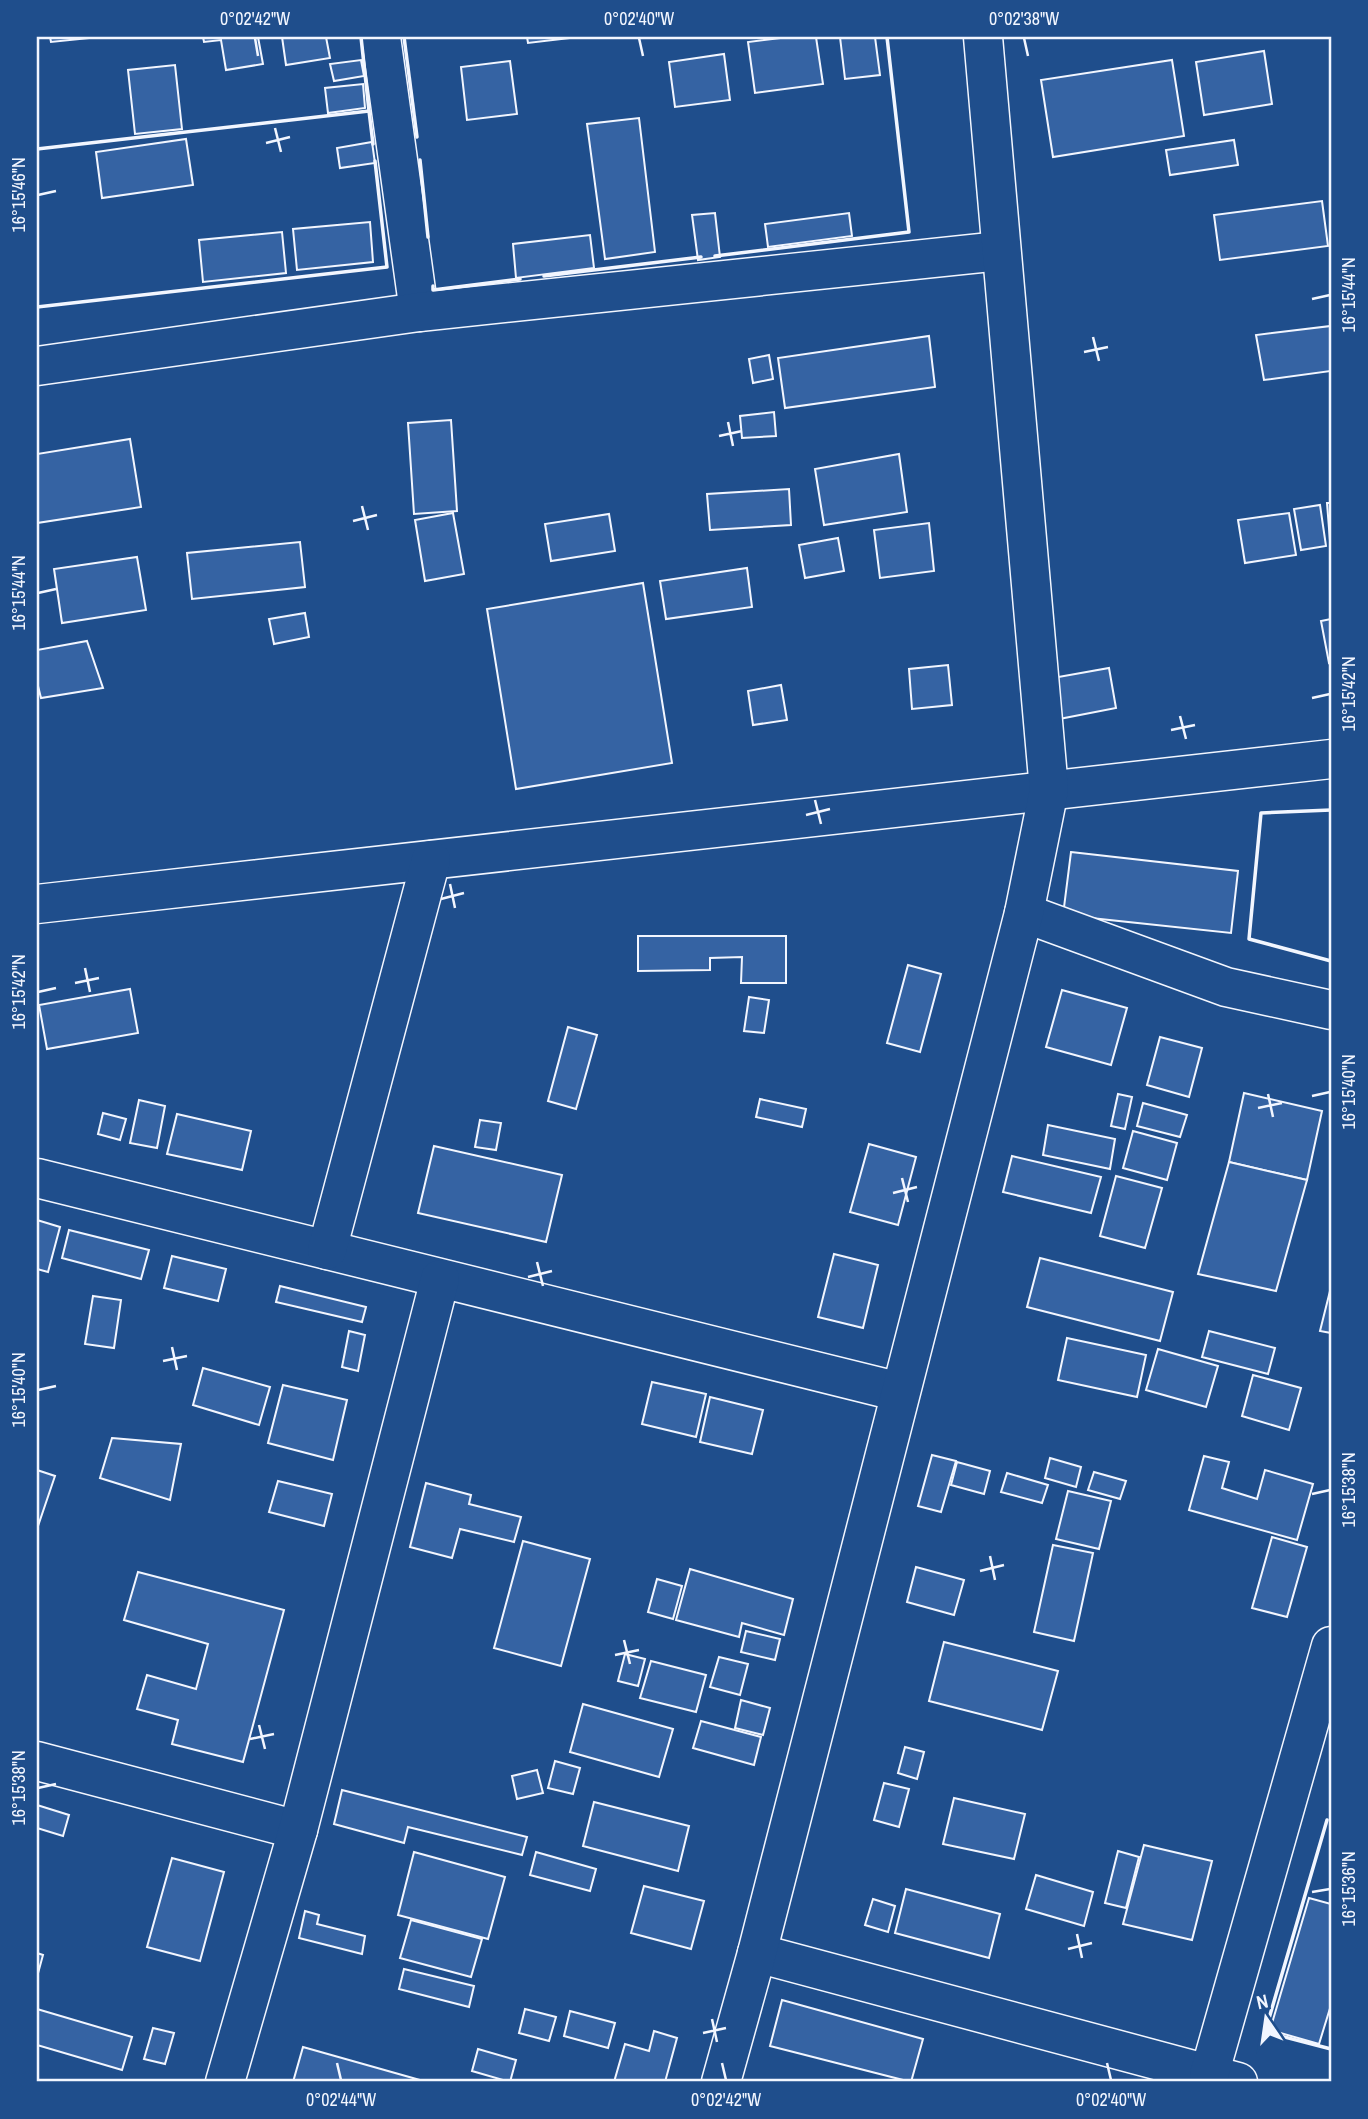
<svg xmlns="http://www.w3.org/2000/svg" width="1368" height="2119" viewBox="0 0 1368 2119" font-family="'Archivo Narrow',sans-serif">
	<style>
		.building { fill: #3563a3; stroke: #f2f6ff; stroke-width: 2 }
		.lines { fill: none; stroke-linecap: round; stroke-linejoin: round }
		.minor-casing { stroke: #f2f6ff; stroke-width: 41 }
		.minor { stroke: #1f4e8c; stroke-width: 38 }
		.wall { stroke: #f2f6ff; stroke-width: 3.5 }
		.ticks { fill: none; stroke: #f2f6ff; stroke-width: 2.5 }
		.neatline { fill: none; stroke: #f2f6ff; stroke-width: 2.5 }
		.ticks-label { font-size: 18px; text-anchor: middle; fill: #f2f6ff }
	</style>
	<rect width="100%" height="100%" fill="#1f4e8c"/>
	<g class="building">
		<polygon points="50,37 99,37 51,42"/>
		<polygon points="203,37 258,37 263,64 226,70 221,40 204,42"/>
		<polygon points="282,37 326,37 330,58 286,65"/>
		<polygon points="527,37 569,37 569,38 528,43"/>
		<polygon points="789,37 816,37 823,84 755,93 748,42"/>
		<polygon points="840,37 875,37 880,75 845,79"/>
		<polygon points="1264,51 1272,104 1204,115 1196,62"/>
		<polygon points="724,54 730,100 675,107 669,62"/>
		<polygon points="361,60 364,76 334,81 330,64"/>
		<polygon points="1172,60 1184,136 1053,157 1041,80"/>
		<polygon points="510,61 517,114 467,120 461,67"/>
		<polygon points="175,65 182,129 135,134 128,70"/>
		<polygon points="363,84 365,108 328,113 325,88"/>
		<polygon points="639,118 655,252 605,259 587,124"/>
		<polygon points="186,139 193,185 102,198 96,152"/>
		<polygon points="1234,140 1238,165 1170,175 1166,150"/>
		<polygon points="372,142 375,163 340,168 337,148"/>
		<polygon points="1322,201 1328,246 1220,260 1214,215"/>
		<polygon points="715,213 720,257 698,260 692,215"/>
		<polygon points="849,213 852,236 768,247 765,224"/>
		<polygon points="370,222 373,262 297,270 293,229"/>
		<polygon points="282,232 286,273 203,282 199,240"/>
		<polygon points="590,235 594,268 516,278 513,244"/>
		<polygon points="1331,326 1331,371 1264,380 1256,335"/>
		<polygon points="929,336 935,387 785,408 778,358"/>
		<polygon points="769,355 773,379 753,383 749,359"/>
		<polygon points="774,412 776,436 742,438 740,416"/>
		<polygon points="451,420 457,511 414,514 408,423"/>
		<polygon points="130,439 141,507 37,523 37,454"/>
		<polygon points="899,454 907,512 824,525 815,469"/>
		<polygon points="789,489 791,525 710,530 707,494"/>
		<polygon points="1327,503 1331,503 1331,540 1330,541"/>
		<polygon points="1320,505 1326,546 1301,550 1294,509"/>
		<polygon points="453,513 464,574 425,581 415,520"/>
		<polygon points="1289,513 1296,555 1245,563 1238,520"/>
		<polygon points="609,514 615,551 551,561 545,524"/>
		<polygon points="929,523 934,571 880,578 874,530"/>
		<polygon points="838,538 844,571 805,578 799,545"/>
		<polygon points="300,542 305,587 192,599 187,553"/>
		<polygon points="137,557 146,610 62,623 54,569"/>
		<polygon points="747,568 752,607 666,619 660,581"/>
		<polygon points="643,583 672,763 516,789 487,609"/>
		<polygon points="305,613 309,637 274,644 269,619"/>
		<polygon points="1331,619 1331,662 1329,663 1321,621"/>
		<polygon points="87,641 103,688 41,698 37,682 37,650"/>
		<polygon points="948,665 952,705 912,709 909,669"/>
		<polygon points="1109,668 1116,708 1054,720 1047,679"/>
		<polygon points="781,685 787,720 753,725 748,691"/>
		<polygon points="1071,852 1238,871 1231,933 1063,915"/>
		<polygon points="638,936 786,936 786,983 741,983 742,957 710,958 710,970 638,971"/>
		<polygon points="908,965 941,974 920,1052 887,1043"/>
		<polygon points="130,989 138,1033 47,1049 39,1005"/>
		<polygon points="1062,990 1127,1008 1111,1065 1046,1047"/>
		<polygon points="749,997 769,1000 764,1033 744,1031"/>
		<polygon points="568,1027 597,1035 576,1109 548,1101"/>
		<polygon points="1160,1037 1202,1048 1189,1097 1147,1085"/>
		<polygon points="1244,1093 1322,1111 1307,1180 1229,1162"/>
		<polygon points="1118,1094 1132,1097 1125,1129 1111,1126"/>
		<polygon points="760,1099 806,1109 802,1127 756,1117"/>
		<polygon points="139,1100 165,1106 157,1148 130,1143"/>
		<polygon points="1143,1103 1187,1115 1180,1137 1137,1126"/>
		<polygon points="103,1113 126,1119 120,1140 98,1134"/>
		<polygon points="177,1114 251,1131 242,1170 167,1154"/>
		<polygon points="480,1120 501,1123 496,1150 475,1147"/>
		<polygon points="1048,1125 1115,1139 1110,1169 1043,1155"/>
		<polygon points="1133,1131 1177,1143 1167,1180 1123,1168"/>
		<polygon points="869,1144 916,1157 898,1225 850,1212"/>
		<polygon points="434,1146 562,1175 546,1242 418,1213"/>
		<polygon points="1012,1156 1101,1177 1091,1213 1003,1192"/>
		<polygon points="1229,1162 1307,1180 1276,1291 1198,1274"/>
		<polygon points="1116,1176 1162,1188 1145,1248 1100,1236"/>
		<polygon points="37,1220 60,1227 48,1272 37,1269"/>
		<polygon points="69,1230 149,1250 141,1279 62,1258"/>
		<polygon points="834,1254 878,1265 863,1328 818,1317"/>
		<polygon points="172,1256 226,1269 218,1301 164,1288"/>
		<polygon points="1040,1258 1173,1292 1160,1341 1027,1307"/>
		<polygon points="280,1286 366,1307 362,1322 276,1302"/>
		<polygon points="1331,1287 1331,1333 1320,1331"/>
		<polygon points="93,1296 121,1300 114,1348 85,1344"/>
		<polygon points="349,1331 365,1335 358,1371 342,1367"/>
		<polygon points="1209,1331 1275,1348 1268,1374 1202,1357"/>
		<polygon points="1067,1338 1146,1355 1137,1397 1058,1380"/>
		<polygon points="1158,1349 1218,1366 1206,1407 1146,1390"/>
		<polygon points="203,1368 270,1387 259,1425 193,1405"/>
		<polygon points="1253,1375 1301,1388 1289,1430 1242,1416"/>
		<polygon points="652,1382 706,1394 696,1437 642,1424"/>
		<polygon points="283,1385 347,1400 333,1460 268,1443"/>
		<polygon points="710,1397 763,1410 752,1454 700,1442"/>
		<polygon points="112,1438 181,1444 170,1500 100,1478"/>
		<polygon points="932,1455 956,1461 941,1512 918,1506"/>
		<polygon points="1204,1456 1229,1462 1222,1488 1257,1499 1265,1470 1313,1484 1297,1540 1189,1510"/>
		<polygon points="1050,1458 1081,1467 1076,1487 1045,1478"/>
		<polygon points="957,1462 990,1471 984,1494 951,1485"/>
		<polygon points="37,1470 55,1476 37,1529"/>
		<polygon points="1094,1472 1126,1481 1120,1499 1088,1490"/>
		<polygon points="1007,1473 1048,1485 1042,1503 1001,1492"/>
		<polygon points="278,1481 332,1494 324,1526 269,1512"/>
		<polygon points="426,1483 471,1495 469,1504 521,1517 514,1542 460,1529 452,1558 410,1547"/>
		<polygon points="1068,1491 1111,1501 1099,1549 1056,1539"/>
		<polygon points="1272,1537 1307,1547 1287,1617 1252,1608"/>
		<polygon points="523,1541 590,1559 561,1666 494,1648"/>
		<polygon points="1053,1545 1093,1553 1074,1641 1034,1632"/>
		<polygon points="916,1567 964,1580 954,1615 907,1602"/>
		<polygon points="690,1569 793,1599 784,1635 742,1623 739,1637 676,1620"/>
		<polygon points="138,1572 284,1610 243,1762 172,1744 178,1720 137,1709 147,1675 196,1689 208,1644 124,1620"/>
		<polygon points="657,1579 682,1586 673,1619 648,1612"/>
		<polygon points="746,1631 780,1639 775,1660 741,1652"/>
		<polygon points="944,1642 1058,1671 1042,1730 929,1701"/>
		<polygon points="625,1654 645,1659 638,1686 618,1681"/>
		<polygon points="719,1657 748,1664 740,1695 710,1687"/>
		<polygon points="651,1661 706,1675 696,1712 640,1698"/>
		<polygon points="741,1700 770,1708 763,1735 735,1728"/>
		<polygon points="583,1704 673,1729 659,1777 570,1752"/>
		<polygon points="701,1721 761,1737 754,1765 693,1748"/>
		<polygon points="905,1747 924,1752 917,1779 898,1773"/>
		<polygon points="555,1761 580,1768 573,1794 548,1788"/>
		<polygon points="537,1770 543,1793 517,1799 512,1776"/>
		<polygon points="884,1783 909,1789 899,1827 874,1820"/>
		<polygon points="342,1790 527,1837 522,1855 408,1827 404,1843 334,1824"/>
		<polygon points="954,1798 1025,1814 1014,1859 943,1844"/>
		<polygon points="594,1802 689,1826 678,1871 583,1846"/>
		<polygon points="37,1805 69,1815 63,1836 37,1828"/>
		<polygon points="1144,1845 1212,1861 1192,1940 1123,1924"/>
		<polygon points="1118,1851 1139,1857 1126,1908 1105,1903"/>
		<polygon points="414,1852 505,1877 488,1939 398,1915"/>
		<polygon points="536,1852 596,1869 590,1891 530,1875"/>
		<polygon points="172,1858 224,1872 200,1961 147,1947"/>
		<polygon points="1036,1875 1093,1892 1084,1926 1026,1909"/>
		<polygon points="644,1886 704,1901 691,1949 631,1933"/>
		<polygon points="906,1889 1000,1914 989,1958 895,1933"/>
		<polygon points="1309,1898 1331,1904 1331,2005 1319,2044 1270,2030"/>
		<polygon points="873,1899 895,1906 888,1932 865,1925"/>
		<polygon points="305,1911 319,1915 317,1924 365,1936 362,1954 299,1938"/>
		<polygon points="411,1920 482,1939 471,1977 400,1958"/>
		<polygon points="37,1953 43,1955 37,1977"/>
		<polygon points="404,1969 474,1986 469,2007 399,1989"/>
		<polygon points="782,2000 923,2039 911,2082 770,2046"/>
		<polygon points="37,2009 132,2037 122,2070 37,2045"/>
		<polygon points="525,2009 556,2017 549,2041 519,2033"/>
		<polygon points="570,2011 615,2023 608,2048 564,2036"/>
		<polygon points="153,2028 174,2033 165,2064 144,2059"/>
		<polygon points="654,2031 677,2038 665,2082 614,2082 625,2044 649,2051"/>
		<polygon points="303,2047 427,2082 293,2082"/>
		<polygon points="478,2049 516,2060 510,2082 472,2071"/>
	</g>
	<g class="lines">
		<defs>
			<g id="minor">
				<polyline points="381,37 419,312"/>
				<polyline points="37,366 419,312 1000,251"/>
				<polyline points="37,904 1331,759"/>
				<polyline points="1024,913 1226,987 1331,1010"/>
				<polyline points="37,1178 900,1392"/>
				<polyline points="327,1250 431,860"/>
				<polyline points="37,1761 298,1830"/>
				<polyline points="757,1953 1238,2082"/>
				<polyline points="1209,2075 1331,1646"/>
				<polyline points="225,2082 298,1830 440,1279"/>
				<polyline points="721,2082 757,1953 1024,913 1049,790 983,37"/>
			</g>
		</defs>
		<use href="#minor" class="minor-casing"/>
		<use href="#minor" class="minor"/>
		<g class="wall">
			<polyline points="361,37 369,111"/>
			<polyline points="404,37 417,137"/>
			<polyline points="37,149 369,111 373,144"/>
			<polyline points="420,160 428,237"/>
			<polyline points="715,256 909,232 887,37"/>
			<polyline points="544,276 701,257"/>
			<polyline points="433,286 433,290 520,279"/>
			<polyline points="37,307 387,267 375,161"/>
			<polyline points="1331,810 1261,813 1249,939 1331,961"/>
			<polyline points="1327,1820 1265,2032 1331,2049"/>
		</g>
	</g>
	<path class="ticks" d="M255,38L258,56M639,38L643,56M1024,38L1028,56M275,128L281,152M266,143L290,137M38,195L56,191M1312,299L1330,295M1093,337L1099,361M1084,352L1108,347M728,422L733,446M719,436L742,431M362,506L368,530M353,521L377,515M38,593L56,589M1312,698L1330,694M1180,716L1186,739M1171,730L1195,725M815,800L821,824M806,815L830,809M450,884L455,908M441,899L464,893M85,968L90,992M75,983L99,978M38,992L56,988M1268,1094L1273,1117M1312,1096L1330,1092M1258,1108L1282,1103M902,1178L908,1202M893,1193L917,1187M537,1262L543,1286M528,1277L552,1271M172,1347L177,1370M163,1361L187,1356M38,1390L56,1386M1312,1494L1330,1490M990,1556L995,1580M980,1571L1004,1565M624,1640L630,1664M615,1655L639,1650M259,1725L265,1749M250,1739L274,1734M38,1788L56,1784M1312,1892L1330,1889M1077,1934L1082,1958M1068,1949L1092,1943M712,2019L717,2042M703,2033L726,2028M337,2063L341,2080M722,2063L726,2080M1107,2063L1111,2080"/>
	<rect width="1368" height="2119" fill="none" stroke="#1f4e8c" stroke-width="77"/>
	<g transform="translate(1266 2018) rotate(347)" stroke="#1f4e8c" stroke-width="5" paint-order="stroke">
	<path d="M0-5L12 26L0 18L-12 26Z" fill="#f2f6ff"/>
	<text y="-10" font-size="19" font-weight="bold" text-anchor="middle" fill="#f2f6ff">N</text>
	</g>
	<rect x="38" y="38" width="1292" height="2042" class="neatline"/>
	<g class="ticks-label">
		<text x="255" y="25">0°02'42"W</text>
		<text x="639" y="25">0°02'40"W</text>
		<text x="1024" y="25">0°02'38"W</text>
		<text transform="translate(19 195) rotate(-90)" y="6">16°15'46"N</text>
		<text transform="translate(1349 295) rotate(-90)" y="6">16°15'44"N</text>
		<text transform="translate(19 593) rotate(-90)" y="6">16°15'44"N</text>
		<text transform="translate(1349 694) rotate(-90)" y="6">16°15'42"N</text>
		<text transform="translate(19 992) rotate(-90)" y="6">16°15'42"N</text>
		<text transform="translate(1349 1092) rotate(-90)" y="6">16°15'40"N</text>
		<text transform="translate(19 1390) rotate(-90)" y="6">16°15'40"N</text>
		<text transform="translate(1349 1490) rotate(-90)" y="6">16°15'38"N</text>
		<text transform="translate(19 1788) rotate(-90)" y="6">16°15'38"N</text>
		<text transform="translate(1349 1889) rotate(-90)" y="6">16°15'36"N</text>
		<text x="341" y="2106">0°02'44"W</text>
		<text x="726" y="2106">0°02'42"W</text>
		<text x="1111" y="2106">0°02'40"W</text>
	</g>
</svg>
